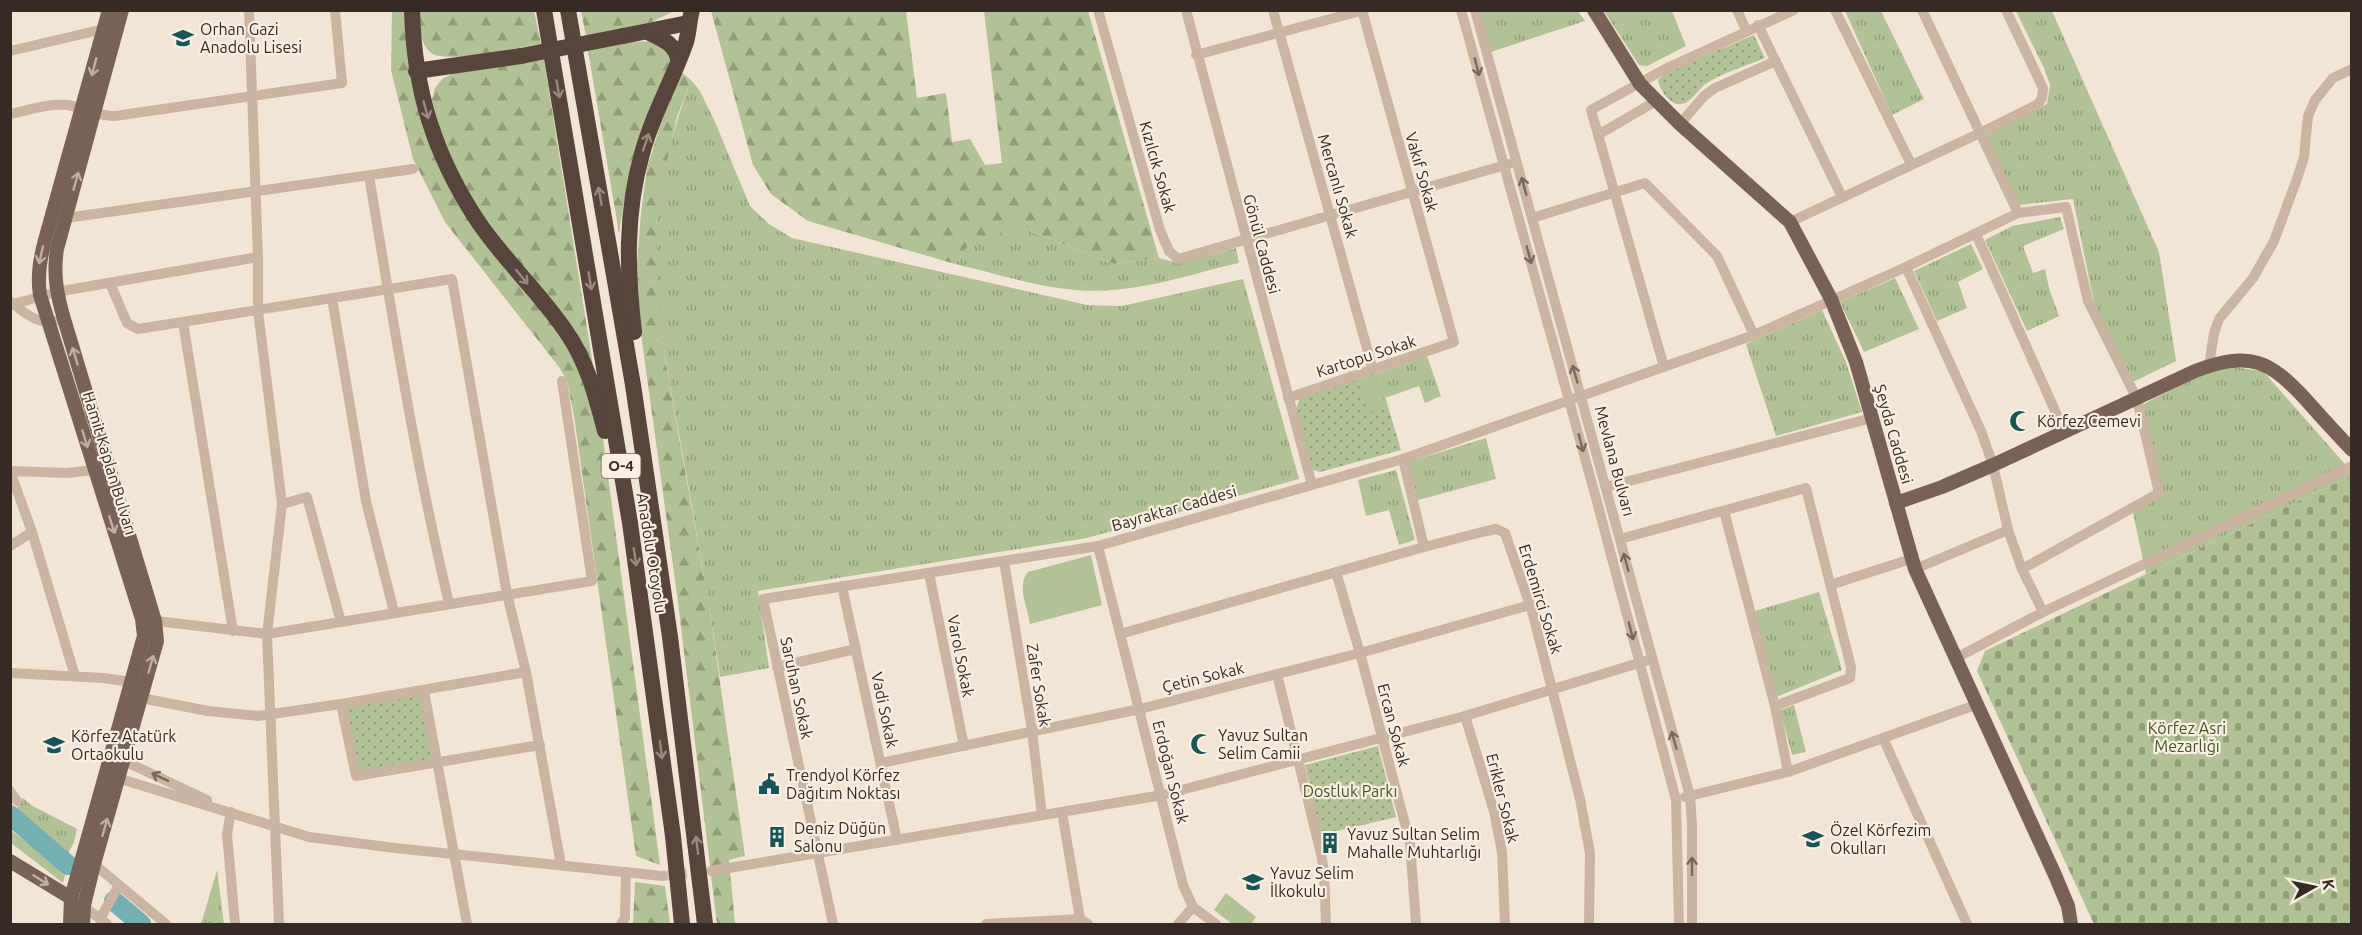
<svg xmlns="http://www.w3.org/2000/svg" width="2362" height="935" viewBox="0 0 2362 935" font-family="Ubuntu,sans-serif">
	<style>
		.grass { fill: url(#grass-tufts) }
		.forest { fill: url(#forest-firs) }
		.cemetery { fill: url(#cemetery-stones) }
		.park { fill: url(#park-dots) }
		.garden { fill: #b3c296 }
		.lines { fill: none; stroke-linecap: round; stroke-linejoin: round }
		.river { stroke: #74afb1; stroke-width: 20 }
		.minor-tunnel { stroke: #ccc0b3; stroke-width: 10; stroke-dasharray: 10 5; stroke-linecap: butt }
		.minor { stroke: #cbb5a2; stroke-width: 10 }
		.major { stroke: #786155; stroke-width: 14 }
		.highway { stroke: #57443b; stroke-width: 16 }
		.highway-bridge { stroke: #57443b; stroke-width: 16 }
		.oneway { stroke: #c0afa3 }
		.oneway2 { stroke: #78695d }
		.oneway3 { stroke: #98887e }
		.labels { text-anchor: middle; stroke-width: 4.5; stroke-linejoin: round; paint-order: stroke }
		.shield { fill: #faefe3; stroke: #70655e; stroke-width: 1.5 }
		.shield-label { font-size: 15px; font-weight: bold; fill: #352a25 }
		.poi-label { font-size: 16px; fill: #352a25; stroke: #faefe3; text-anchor: start }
		.street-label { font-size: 16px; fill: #352a25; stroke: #faefe3 }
		.park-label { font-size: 16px; fill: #445527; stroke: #faefe3 }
	</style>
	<defs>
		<pattern id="grass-tufts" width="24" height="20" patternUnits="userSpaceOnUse" patternTransform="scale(1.5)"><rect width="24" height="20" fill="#b3c296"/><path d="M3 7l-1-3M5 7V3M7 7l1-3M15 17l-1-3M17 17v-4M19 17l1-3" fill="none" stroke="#929e7a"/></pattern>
		<pattern id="forest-firs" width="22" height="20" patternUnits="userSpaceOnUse" patternTransform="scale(1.5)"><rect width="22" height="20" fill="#b3c296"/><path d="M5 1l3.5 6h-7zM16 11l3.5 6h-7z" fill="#929e7a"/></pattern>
		<pattern id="cemetery-stones" width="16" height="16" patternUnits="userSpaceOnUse" patternTransform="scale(1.5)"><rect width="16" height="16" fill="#b3c296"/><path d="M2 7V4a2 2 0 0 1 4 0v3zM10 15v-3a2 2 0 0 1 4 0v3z" fill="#929e7a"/></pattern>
		<pattern id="park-dots" width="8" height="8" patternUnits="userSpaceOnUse" patternTransform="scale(1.5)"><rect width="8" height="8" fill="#b3c296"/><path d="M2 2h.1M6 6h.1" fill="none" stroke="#929e7a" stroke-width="1.8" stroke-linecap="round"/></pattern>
	</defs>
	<rect width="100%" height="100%" fill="#f2e5d6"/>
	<g class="grass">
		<polygon points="1480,11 1578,11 1585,21 1491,52"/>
		<polygon points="1604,11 1672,11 1686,46 1647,66 1639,65"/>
		<polygon points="1845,11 1881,11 1924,99 1892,115"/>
		<polygon points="2016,11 2052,11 2159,252 2176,361 2133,382 2094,303 2073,199 2019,205 1985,136 2047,104 2050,85 2044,68"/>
		<path d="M691,80L700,91L715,122L750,206L769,224L792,238L1087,305L1122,306L1243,279L1299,479L1087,538L758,591L769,668L720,677C708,597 694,518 680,439C667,369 652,297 656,226C660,176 674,126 691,80Z"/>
		<polygon points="2060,217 2064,229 2023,246 2033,273 2045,269 2049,288 2059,316 2027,331 1985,240 2012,226"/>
		<path d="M1007,222L1114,264L1159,258L1178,263L1236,248L1239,263C1198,272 1156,287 1113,290C1061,295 1006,276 955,264L976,235Z"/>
		<polygon points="1971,244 1983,269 1958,282 1967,308 1937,321 1914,271"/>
		<polygon points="1895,278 1919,329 1864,352 1840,302"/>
		<polygon points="1822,310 1846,362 1862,412 1776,436 1746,344"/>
		<polygon points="1427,356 1441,396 1425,403 1419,386 1385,398 1378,373"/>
		<polygon points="2217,365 2263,371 2351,471 2351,476 2146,574 2133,513 2161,496 2142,405"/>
		<polygon points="1486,438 1496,479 1418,500 1408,462"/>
		<polygon points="1396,470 1415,540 1399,545 1389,510 1366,516 1358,480"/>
		<polygon points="1819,592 1842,670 1776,697 1755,611"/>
		<polygon points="1794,705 1806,752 1792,755 1780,710"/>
		<polygon points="23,798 31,805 77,829 74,842 67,856 16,810"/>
		<polygon points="10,830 66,871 63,883 11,843"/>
		<polygon points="217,870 224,924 201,924"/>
	</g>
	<g class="forest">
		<polygon points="392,11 407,11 433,151 578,362 602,431 660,865 636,856 574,416 567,381 559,367 445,222 413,159 391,70"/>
		<path d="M419,11H534L541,44C520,47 448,63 433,54C419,45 419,25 419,11Z"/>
		<polygon points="581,11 674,11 652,22 586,36"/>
		<polygon points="711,11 906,11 917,98 946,93 952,142 970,139 985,165 1002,163 984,11 1088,11 1159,258 1114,264 1007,222 998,238 976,235 955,264 808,221 771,194 753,165"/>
		<polygon points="657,41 664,45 672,63 626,191 619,233 588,51 631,42"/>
		<polygon points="544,60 593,365 488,224 462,183 442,140 432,99 435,88 443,78 455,73"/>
		<polygon points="681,72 691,80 677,117 664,174 656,225 656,273 666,364 708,599 745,856 729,860 735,924 717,924 678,602 641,334 636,277 641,212 647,168 660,126"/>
		<polygon points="635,882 665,886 670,924 633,924"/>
	</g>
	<polygon class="cemetery" points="2351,476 2351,924 2094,924 1977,671 1985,651"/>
	<g class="park">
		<path d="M1754,35L1765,58C1746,66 1721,73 1704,85C1697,91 1689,106 1678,104C1668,103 1659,88 1658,80L1665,73Z"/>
		<polygon points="1378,373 1401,450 1320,472 1313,470 1295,410 1300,398"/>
		<polygon points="424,691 438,762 356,776 341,704"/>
		<polygon points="1378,746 1396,817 1321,835 1305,765"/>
	</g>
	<g class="garden">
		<polygon points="1376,375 1386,407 1368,412 1358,382"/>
		<path d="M1091,555L1102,605L1030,624C1028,608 1016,586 1028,572Z"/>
		<polygon points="1226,893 1256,917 1251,924 1232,924 1214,910"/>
	</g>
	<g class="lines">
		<g class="river">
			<polyline points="10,815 68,865"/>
			<polyline points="114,901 141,924"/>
		</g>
		<polyline class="minor-tunnel" points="662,876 703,872"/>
		<g class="minor">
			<polyline points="249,10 258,257 258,311 282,504 267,634 279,924"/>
			<polyline points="1098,10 1160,230 1169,251 1178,259 1509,164"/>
			<polyline points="1186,10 1312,485"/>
			<polyline points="1273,10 1373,370"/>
			<polyline points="1461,10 1596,498 1676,800 1679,924"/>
			<polyline points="1475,10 1690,796 1692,824 1692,924"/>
			<polyline points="1737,10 1746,30"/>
			<polyline points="1835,10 1911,164"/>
			<polyline points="1922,10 2018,213"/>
			<polyline points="1758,25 1842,197"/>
			<polyline points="10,51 104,29"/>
			<polyline points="1196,55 1364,10"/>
			<path d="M10,114C29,110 49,103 68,105C84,108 98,116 115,116L342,83L335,10"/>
			<polyline points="1680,124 1704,96 1715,88 1776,61"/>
			<polyline points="1598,135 1656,101"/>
			<path d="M369,176C393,319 415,462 449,603"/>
			<polyline points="66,218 413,169"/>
			<polyline points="1532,218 1645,183 1717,256 1754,335"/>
			<polyline points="1790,222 1980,133 2038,104 2042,98 2043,88 2006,10"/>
			<polyline points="1976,234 2065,433"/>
			<polyline points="1906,267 1981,431 1993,465 2008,530 2022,569 2043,612"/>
			<polyline points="110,283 127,323 138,329 452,279 507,594 526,672 561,865"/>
			<polyline points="332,298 366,501 394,612"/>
			<path d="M11,302C23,312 38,325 55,321"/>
			<polyline points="14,304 56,292 258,257"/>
			<polyline points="183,322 233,631"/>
			<polyline points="2209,366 2214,333 2219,319 2253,278 2274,241 2298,176 2304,157 2308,116 2315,100 2333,78 2352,69"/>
			<polyline points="1664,367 1591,110 1665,69 1794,10"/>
			<polyline points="1288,398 1454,342 1362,10"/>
			<polyline points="1403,459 1424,547"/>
			<polyline points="1606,487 1872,418"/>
			<polyline points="282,504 307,497 341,622"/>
			<polyline points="1724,511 1775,706 1788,772"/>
			<polyline points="1620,539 1806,488 1851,667 1850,678 1775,706"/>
			<polyline points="10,546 32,532"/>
			<polyline points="1098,546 1183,885 1193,907 1216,924"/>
			<polyline points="1004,561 1032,731 1042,815"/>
			<polyline points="1915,569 2008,530"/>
			<polyline points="1336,572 1360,653 1410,843 1416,924"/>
			<polyline points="929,573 964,746"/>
			<polyline points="1830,585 1911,559"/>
			<polyline points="842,586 897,840"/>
			<polyline points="148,620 267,634 592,581 562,381"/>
			<polyline points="1120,634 1424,547 1482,532 1496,529 1505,533 1532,611 1580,799 1590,853 1589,924"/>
			<polyline points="1956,658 2043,612 2352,466"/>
			<polyline points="777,667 856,649"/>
			<polyline points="10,673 104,678 131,682"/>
			<polyline points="1277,674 1321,854 1324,871 1326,924"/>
			<polyline points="75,676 32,532 10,471 67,473 94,470"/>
			<polyline points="424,691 467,924"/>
			<polyline points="141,698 208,711 258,716 341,704 526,672"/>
			<polyline points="341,704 356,776 540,745"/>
			<polyline points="1465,716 1494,811 1502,852 1505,924"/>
			<polyline points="1883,738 1967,924"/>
			<polyline points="118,758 207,800"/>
			<polyline points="881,763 1140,709 1360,653 1530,605"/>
			<polyline points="111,776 309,837 395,848 662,876"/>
			<polyline points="10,791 17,801"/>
			<polyline points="1685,797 1788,772 1978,704"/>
			<polyline points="231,812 227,834 235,924"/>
			<polyline points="1062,812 1080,919"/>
			<polyline points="94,864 166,924"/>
			<polyline points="711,871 1162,795 1465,716 1652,659"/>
			<polyline points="79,903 107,924"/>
			<polyline points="100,919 119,885"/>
			<polyline points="621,924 625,918 626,872"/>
			<polyline points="833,924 763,599 1098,546 1403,459 1754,335 1906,267 2018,213 2066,207 2088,301 2137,399 2159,493 2022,569"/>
			<polyline points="986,924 1080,919 1088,924"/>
			<polyline points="1178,924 1193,907"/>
		</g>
		<g class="major">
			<polyline points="1594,10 1640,84 1680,124 1790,222 1831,299 1856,362 1915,569 2055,875 2068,906 2071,924"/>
			<path d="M1896,503L1942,487L1993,465L2195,371C2250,350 2270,360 2308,402C2322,418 2337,434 2352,450"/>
			<polyline points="10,861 71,898"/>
			<path d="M70,924L71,898L144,636L142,619L40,295C37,276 40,259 45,240L109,10"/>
			<path d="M83,924L84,905L94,864L157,641L155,621L64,319C57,295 53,274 57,249L122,10"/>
		</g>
		<g class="highway">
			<path d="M412,10C414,90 434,154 477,220C503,259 539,292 565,330C587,361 596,396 605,431"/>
			<polyline points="544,10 630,523 673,836 682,924"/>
			<polyline points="568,10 633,385 670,637 705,924"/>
			<path d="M648,32C662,39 676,44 678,60"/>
			<polyline points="623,36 688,23"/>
			<polyline points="416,71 521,56"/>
			<path d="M634,332C627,272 625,213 642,154C652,115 673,80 686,42C689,32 689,21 692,10"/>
		</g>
		<polyline class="highway-bridge" points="521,56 623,36"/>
	</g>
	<defs><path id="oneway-shaft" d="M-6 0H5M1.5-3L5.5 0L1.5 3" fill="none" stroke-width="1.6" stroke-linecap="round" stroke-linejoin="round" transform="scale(1.5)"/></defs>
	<g class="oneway">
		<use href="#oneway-shaft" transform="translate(94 67) rotate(105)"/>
		<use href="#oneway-shaft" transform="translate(76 181) rotate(-74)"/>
		<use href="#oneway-shaft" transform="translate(41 255) rotate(103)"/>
		<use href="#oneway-shaft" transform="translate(75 356) rotate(-107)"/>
		<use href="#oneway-shaft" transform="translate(85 439) rotate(73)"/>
		<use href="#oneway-shaft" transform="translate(112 525) rotate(72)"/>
		<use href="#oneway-shaft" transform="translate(151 664) rotate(-74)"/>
		<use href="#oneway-shaft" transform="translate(105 827) rotate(-74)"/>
		<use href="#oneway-shaft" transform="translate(41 880) rotate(32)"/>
	</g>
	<g class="oneway2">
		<use href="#oneway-shaft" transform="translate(1477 67) rotate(75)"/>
		<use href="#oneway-shaft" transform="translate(1524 186) rotate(-105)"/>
		<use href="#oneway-shaft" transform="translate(1529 255) rotate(75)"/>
		<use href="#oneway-shaft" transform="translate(1575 374) rotate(-106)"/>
		<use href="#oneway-shaft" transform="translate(1581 443) rotate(75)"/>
		<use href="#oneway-shaft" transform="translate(1626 562) rotate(-105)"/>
		<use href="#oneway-shaft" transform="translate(1631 631) rotate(75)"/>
		<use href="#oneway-shaft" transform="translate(1674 740) rotate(-106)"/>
		<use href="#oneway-shaft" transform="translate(160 777) rotate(-155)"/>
		<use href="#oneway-shaft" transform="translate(1692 866) rotate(-90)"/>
	</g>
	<g class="oneway3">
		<use href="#oneway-shaft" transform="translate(558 89) rotate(80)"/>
		<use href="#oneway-shaft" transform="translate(426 110) rotate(74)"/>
		<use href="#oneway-shaft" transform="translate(646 142) rotate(-71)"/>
		<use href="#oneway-shaft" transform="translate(600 196) rotate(-100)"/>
		<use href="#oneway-shaft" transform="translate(522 277) rotate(50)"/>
		<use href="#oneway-shaft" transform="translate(590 281) rotate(81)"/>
		<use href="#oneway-shaft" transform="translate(635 557) rotate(82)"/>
		<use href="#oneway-shaft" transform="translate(661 750) rotate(83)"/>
		<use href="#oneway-shaft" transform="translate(697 845) rotate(-97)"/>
	</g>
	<defs>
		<symbol id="school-bare" viewBox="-9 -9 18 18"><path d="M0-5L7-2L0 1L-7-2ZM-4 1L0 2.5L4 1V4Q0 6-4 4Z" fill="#185559" stroke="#faefe3" stroke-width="2.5" paint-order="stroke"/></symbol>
		<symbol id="mosque-bare" viewBox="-9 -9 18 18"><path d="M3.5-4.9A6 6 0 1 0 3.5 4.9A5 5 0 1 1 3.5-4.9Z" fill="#185559" stroke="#faefe3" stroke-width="2.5" paint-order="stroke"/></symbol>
		<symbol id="civic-bare" viewBox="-9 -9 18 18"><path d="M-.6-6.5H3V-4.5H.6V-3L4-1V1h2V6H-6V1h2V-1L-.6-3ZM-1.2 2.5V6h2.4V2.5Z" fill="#185559" stroke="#faefe3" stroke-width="2.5" paint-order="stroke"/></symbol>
		<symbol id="building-bare" viewBox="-9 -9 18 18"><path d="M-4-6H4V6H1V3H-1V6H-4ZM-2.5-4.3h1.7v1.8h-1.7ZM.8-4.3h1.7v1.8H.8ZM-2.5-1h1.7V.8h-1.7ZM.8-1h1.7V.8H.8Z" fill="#185559" stroke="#faefe3" stroke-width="2.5" paint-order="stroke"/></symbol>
	</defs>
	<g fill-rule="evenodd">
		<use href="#school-bare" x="168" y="23" width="30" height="30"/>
		<use href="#mosque-bare" x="2005" y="406" width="30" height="30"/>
		<use href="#mosque-bare" x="1186" y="729" width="30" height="30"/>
		<use href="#school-bare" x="39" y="730" width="30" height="30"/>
		<use href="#civic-bare" x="754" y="769" width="30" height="30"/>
		<use href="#building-bare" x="762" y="822" width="30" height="30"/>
		<use href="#school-bare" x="1798" y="824" width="30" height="30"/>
		<use href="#building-bare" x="1315" y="828" width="30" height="30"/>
		<use href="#school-bare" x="1238" y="867" width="30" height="30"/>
	</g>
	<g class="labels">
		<rect class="shield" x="601.5" y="454" width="39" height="24" rx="4.5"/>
		<g class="shield-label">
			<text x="621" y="471">O-4</text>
		</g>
		<g class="poi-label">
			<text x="200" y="35">Orhan Gazi<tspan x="200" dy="18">Anadolu Lisesi</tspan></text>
			<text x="2037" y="427">Körfez Cemevi</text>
			<text x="1218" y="741">Yavuz Sultan<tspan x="1218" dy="18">Selim Camii</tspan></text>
			<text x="71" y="742">Körfez Atatürk<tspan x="71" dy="18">Ortaokulu</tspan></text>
			<text x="786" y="781">Trendyol Körfez<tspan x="786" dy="18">Dağıtım Noktası</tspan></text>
			<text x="794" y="834">Deniz Düğün<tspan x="794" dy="18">Salonu</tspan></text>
			<text x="1830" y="836">Özel Körfezim<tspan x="1830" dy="18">Okulları</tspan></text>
			<text x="1347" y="840">Yavuz Sultan Selim<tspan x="1347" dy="18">Mahalle Muhtarlığı</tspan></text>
			<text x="1270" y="879">Yavuz Selim<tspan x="1270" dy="18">İlkokulu</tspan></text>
		</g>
		<g class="street-label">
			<text transform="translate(1158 167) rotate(74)" y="6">Kızılcık Sokak</text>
			<text transform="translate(1422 172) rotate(74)" y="6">Vakıf Sokak</text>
			<text transform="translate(1338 186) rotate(74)" y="6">Mercanlı Sokak</text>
			<text transform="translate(1262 244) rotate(75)" y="6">Gönül Caddesi</text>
			<text transform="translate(1366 356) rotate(-18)" y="6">Kartopu Sokak</text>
			<text transform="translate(1894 434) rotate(74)" y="6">Şeyda Caddesi</text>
			<text transform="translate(1615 461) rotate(75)" y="6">Mevlana Bulvarı</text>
			<text transform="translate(110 463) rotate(73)" y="6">Hamit Kaplan Bulvarı</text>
			<text transform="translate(1174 508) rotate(-16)" y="6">Bayraktar Caddesi</text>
			<text transform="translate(652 553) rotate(81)" y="6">Anadolu Otoyolu</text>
			<text transform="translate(1541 599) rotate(73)" y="6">Erdemirci Sokak</text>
			<text transform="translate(961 656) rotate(79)" y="6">Varol Sokak</text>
			<text transform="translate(1203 677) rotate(-14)" y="6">Çetin Sokak</text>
			<text transform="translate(1039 685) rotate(81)" y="6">Zafer Sokak</text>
			<text transform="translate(797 688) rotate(78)" y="6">Saruhan Sokak</text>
			<text transform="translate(885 710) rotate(78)" y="6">Vadi Sokak</text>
			<text transform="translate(1394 725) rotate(75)" y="6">Ercan Sokak</text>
			<text transform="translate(1171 772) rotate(76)" y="6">Erdoğan Sokak</text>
			<text transform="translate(1503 798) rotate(76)" y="6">Erikler Sokak</text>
		</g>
		<g class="park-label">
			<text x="2187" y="734">Körfez Asri<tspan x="2187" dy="18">Mezarlığı</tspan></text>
			<text x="1350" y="797">Dostluk Parkı</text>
		</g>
	</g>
	<rect width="2362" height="935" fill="none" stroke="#352a25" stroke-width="24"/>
	<g transform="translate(2314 887) rotate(81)" stroke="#faefe3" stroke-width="4.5" paint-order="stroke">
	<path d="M0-4.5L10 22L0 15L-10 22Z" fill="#352a25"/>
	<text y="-9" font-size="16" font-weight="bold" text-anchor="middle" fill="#352a25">K</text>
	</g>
</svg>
